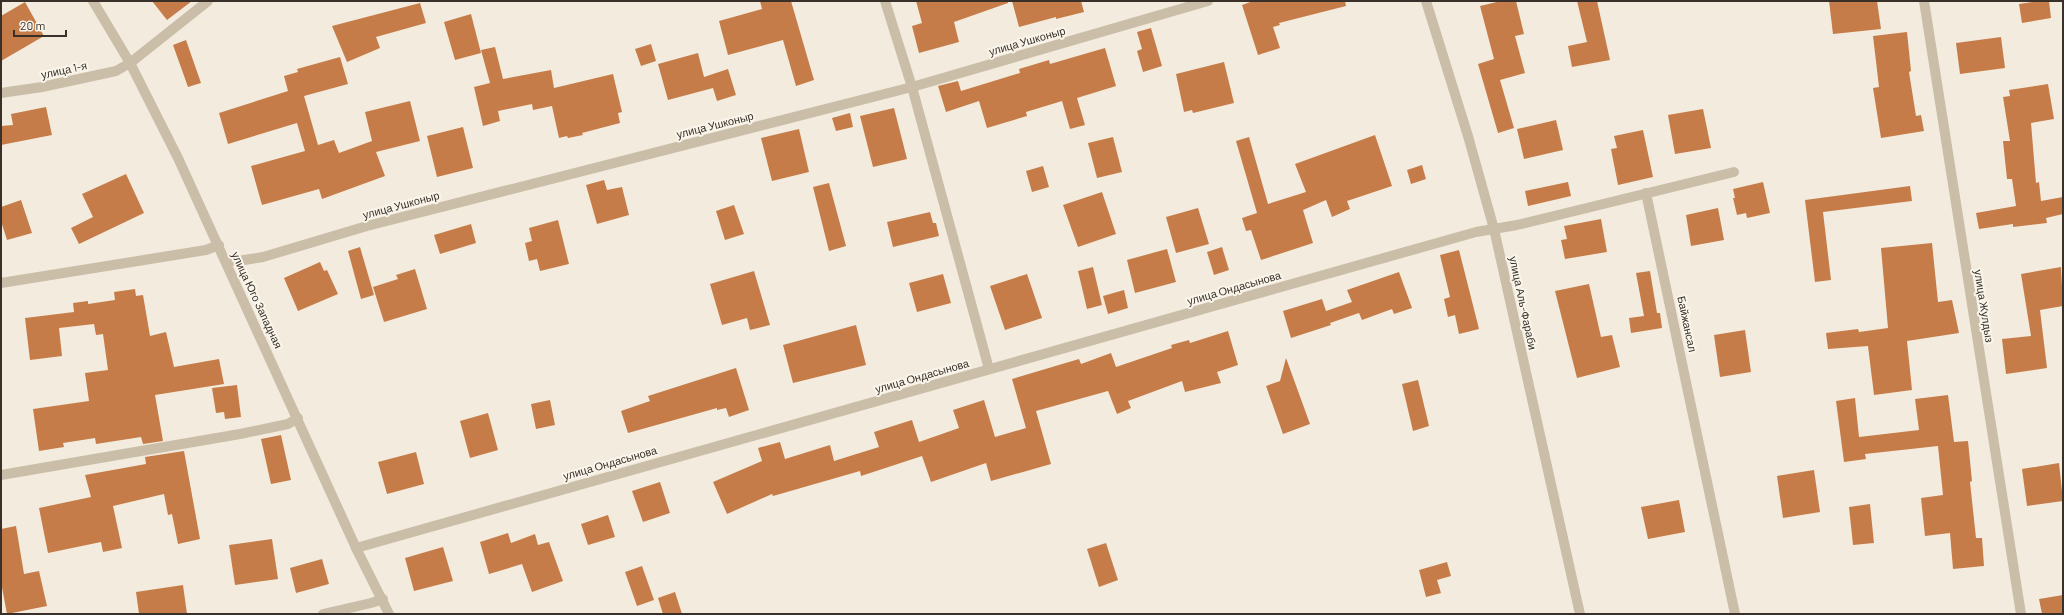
<svg xmlns="http://www.w3.org/2000/svg" width="2064" height="615" viewBox="0 0 2064 615" font-family="Barlow,sans-serif">
	<style>
		.building { fill: #c67c48 }
		.lines { fill: none; stroke-linecap: round; stroke-linejoin: round }
		.minor { stroke: #cbbea9; stroke-width: 10 }
		.labels { text-anchor: middle; stroke-width: 4; stroke-linejoin: round; paint-order: stroke }
		.street-label { font-size: 11px; fill: #383029; stroke: #faf5ea }
	</style>
	<rect width="100%" height="100%" fill="#f3ecde"/>
	<g class="building">
		<polygon points="152,1 192,1 167,20"/>
		<polygon points="760,1 791,1 814,80 796,86 783,40 728,55 719,21 762,9"/>
		<polygon points="916,1 1008,1 1008,3 954,22 959,42 919,53 912,26 922,23"/>
		<polygon points="1012,1 1081,1 1084,12 1056,19 1056,17 1019,27"/>
		<polygon points="1253,1 1345,1 1346,6 1279,23 1280,25 1273,27 1280,48 1258,55 1242,5"/>
		<polygon points="1501,1 1516,1 1524,34 1515,36 1525,73 1500,80 1514,128 1498,133 1478,64 1494,59 1480,6"/>
		<polygon points="1577,1 1597,1 1610,60 1572,67 1568,46 1587,42"/>
		<polygon points="1829,1 1877,1 1881,29 1833,34"/>
		<polygon points="2040,1 2049,1 2051,18 2022,23 2019,4"/>
		<polygon points="25,2 44,36 1,61 1,16"/>
		<polygon points="420,3 426,23 376,37 380,48 347,62 332,26"/>
		<polygon points="471,14 481,53 455,60 444,22"/>
		<polygon points="1151,28 1162,66 1143,72 1137,51 1142,49 1137,32"/>
		<polygon points="1907,32 1911,71 1909,72 1916,116 1921,115 1924,131 1881,138 1873,88 1879,87 1873,36"/>
		<polygon points="2001,37 2005,68 1960,74 1956,43"/>
		<polygon points="186,40 201,83 188,87 173,45"/>
		<polygon points="651,44 656,61 641,66 635,49"/>
		<polygon points="495,47 503,79 551,70 554,88 613,74 622,112 618,113 620,123 582,133 583,135 568,138 567,136 559,138 552,106 533,110 532,104 498,111 500,121 483,126 474,87 490,83 481,50"/>
		<polygon points="1105,48 1116,86 1077,98 1085,125 1070,129 1062,101 1026,112 1027,116 987,128 979,101 946,112 938,86 958,81 961,91 1020,73 1019,69 1049,60 1050,64"/>
		<polygon points="698,53 704,77 728,69 736,95 717,101 713,88 668,100 658,64"/>
		<polygon points="340,57 348,84 304,96 318,145 334,140 339,153 372,141 374,149 365,112 410,101 420,141 376,152 385,176 322,199 319,189 262,205 251,166 305,151 297,123 228,144 219,113 288,91 284,76 298,72 297,69"/>
		<polygon points="1224,62 1234,103 1193,113 1192,110 1184,112 1176,74"/>
		<polygon points="2048,84 2054,119 2031,123 2036,183 2039,182 2041,201 2063,197 2063,214 2046,218 2047,223 2013,227 2013,224 1979,229 1976,213 2016,206 2012,179 2007,179 2003,141 2010,141 2003,97 2010,96 2009,90"/>
		<polygon points="46,107 52,135 1,145 1,126 13,125 11,114"/>
		<polygon points="894,108 907,159 873,167 860,116"/>
		<polygon points="1703,109 1711,148 1675,154 1668,115"/>
		<polygon points="850,113 853,127 836,131 832,118"/>
		<polygon points="1556,120 1563,150 1524,159 1517,129"/>
		<polygon points="463,127 473,168 437,177 427,136"/>
		<polygon points="799,129 809,172 772,181 761,138"/>
		<polygon points="1643,130 1653,177 1618,185 1611,149 1617,148 1614,136"/>
		<polygon points="1375,135 1392,186 1347,201 1350,209 1332,217 1326,200 1303,210 1313,243 1261,260 1251,230 1246,231 1242,218 1257,213 1236,141 1249,137 1268,204 1306,192 1295,164"/>
		<polygon points="1113,137 1122,172 1097,178 1088,143"/>
		<polygon points="1422,165 1426,179 1411,184 1407,170"/>
		<polygon points="1043,166 1049,187 1032,192 1026,171"/>
		<polygon points="126,174 144,213 79,244 71,228 93,217 82,194"/>
		<polygon points="604,180 607,190 622,187 629,215 597,224 586,185"/>
		<polygon points="1568,182 1571,196 1528,206 1525,191"/>
		<polygon points="1763,182 1770,213 1747,218 1746,213 1737,215 1733,198 1735,198 1733,189"/>
		<polygon points="829,183 846,246 829,251 813,187"/>
		<polygon points="1910,186 1912,201 1823,212 1831,280 1815,282 1805,200"/>
		<polygon points="1102,192 1116,234 1078,247 1063,205"/>
		<polygon points="21,200 32,233 7,240 1,221 1,207"/>
		<polygon points="734,205 744,234 725,240 716,211"/>
		<polygon points="1198,208 1209,244 1176,253 1166,217"/>
		<polygon points="1718,208 1724,240 1691,246 1686,215"/>
		<polygon points="930,212 933,223 936,223 939,236 893,247 887,222"/>
		<polygon points="1601,219 1607,252 1565,259 1561,240 1567,239 1564,226"/>
		<polygon points="558,220 569,264 540,271 537,259 529,261 525,243 532,241 529,228"/>
		<polygon points="471,224 476,243 440,254 434,235"/>
		<polygon points="1932,243 1938,302 1952,300 1959,333 1907,341 1912,390 1874,395 1868,346 1828,349 1826,333 1858,329 1859,332 1888,328 1881,248"/>
		<polygon points="360,247 374,295 361,299 348,251"/>
		<polygon points="1222,247 1229,270 1214,275 1207,252"/>
		<polygon points="1167,249 1176,282 1135,293 1127,260"/>
		<polygon points="1459,250 1479,329 1459,334 1455,315 1448,317 1444,299 1450,297 1440,255"/>
		<polygon points="320,262 324,271 327,270 338,294 298,311 284,278"/>
		<polygon points="1093,267 1102,305 1087,309 1078,271"/>
		<polygon points="2061,267 2063,306 2040,310 2047,368 2006,374 2002,339 2031,336 2021,274"/>
		<polygon points="415,269 427,309 384,322 373,287 398,279 396,275"/>
		<polygon points="754,271 770,325 750,330 747,318 722,325 710,284"/>
		<polygon points="1650,271 1657,313 1660,313 1662,328 1631,333 1629,318 1644,316 1636,273"/>
		<polygon points="1399,272 1412,308 1394,314 1392,309 1362,320 1359,313 1330,323 1331,325 1291,338 1283,311 1322,299 1326,311 1352,302 1347,290"/>
		<polygon points="943,274 951,303 917,312 909,283"/>
		<polygon points="1027,274 1042,318 1005,330 990,286"/>
		<polygon points="1589,284 1601,337 1612,335 1620,367 1577,378 1555,291"/>
		<polygon points="135,289 136,296 143,295 150,336 166,332 174,367 219,359 224,384 155,395 163,441 143,444 141,437 96,444 95,438 63,443 64,447 39,451 33,409 89,401 85,373 108,370 103,334 96,335 94,324 59,328 62,356 30,360 25,318 74,312 73,303 88,301 88,304 115,300 114,292"/>
		<polygon points="1124,290 1128,308 1108,314 1103,296"/>
		<polygon points="856,325 866,365 793,383 783,345"/>
		<polygon points="1745,330 1751,372 1720,377 1714,335"/>
		<polygon points="1228,331 1238,365 1217,372 1221,383 1185,392 1182,381 1128,401 1131,408 1117,414 1108,391 1036,411 1051,464 991,481 986,463 931,482 922,456 861,476 860,471 773,496 772,494 727,514 713,482 762,461 758,448 780,442 785,459 830,445 834,461 879,447 874,432 912,420 919,442 959,428 953,410 984,400 995,437 1026,428 1012,379 1079,359 1081,364 1111,353 1116,367 1172,348 1171,345 1189,340 1190,343"/>
		<polygon points="1286,358 1310,424 1283,434 1266,386 1280,381"/>
		<polygon points="736,368 749,410 729,417 726,408 717,410 717,408 628,433 621,411 650,401 648,396"/>
		<polygon points="1418,380 1429,426 1413,431 1402,384"/>
		<polygon points="237,385 241,417 225,419 224,412 216,413 212,388"/>
		<polygon points="1948,395 1954,442 1968,441 1972,481 1970,482 1976,538 1982,538 1984,566 1953,569 1950,533 1925,536 1921,498 1943,495 1938,446 1865,454 1866,459 1844,462 1836,401 1855,398 1859,437 1919,430 1915,399"/>
		<polygon points="550,400 555,425 536,429 531,404"/>
		<polygon points="488,413 498,450 470,458 460,421"/>
		<polygon points="281,435 291,480 271,484 261,439"/>
		<polygon points="184,451 200,539 178,544 172,514 168,515 164,494 113,506 122,548 103,552 101,542 48,553 39,508 91,497 85,475 146,464 145,457"/>
		<polygon points="416,452 424,484 387,494 378,462"/>
		<polygon points="2059,463 2063,501 2027,506 2022,469"/>
		<polygon points="1814,470 1820,512 1783,518 1777,476"/>
		<polygon points="660,482 670,513 643,522 632,491"/>
		<polygon points="1679,500 1685,532 1648,539 1641,507"/>
		<polygon points="1870,504 1874,543 1853,545 1849,507"/>
		<polygon points="608,515 615,537 588,545 581,524"/>
		<polygon points="16,526 24,574 39,571 47,606 7,614 1,582 1,529"/>
		<polygon points="508,533 511,543 535,534 538,545 549,542 563,581 532,592 522,564 489,574 480,542"/>
		<polygon points="272,539 278,579 235,585 229,545"/>
		<polygon points="1106,543 1118,580 1099,587 1087,549"/>
		<polygon points="443,547 453,581 414,591 405,558"/>
		<polygon points="322,559 329,584 296,593 290,568"/>
		<polygon points="1447,562 1451,576 1437,580 1441,593 1426,597 1419,570"/>
		<polygon points="642,566 654,600 637,606 625,572"/>
		<polygon points="183,585 187,614 139,614 136,592"/>
		<polygon points="675,592 682,614 663,614 658,598"/>
		<polygon points="2063,595 2063,614 2042,614 2039,599"/>
	</g>
	<g class="lines">
		<g class="minor">
			<polyline points="93,1 130,63 178,158 356,548 389,614"/>
			<polyline points="885,1 912,87 989,369"/>
			<polyline points="1426,1 1468,136 1494,229 1580,614"/>
			<polyline points="1924,1 2021,614"/>
			<polyline points="1,93 42,87 116,71 130,63 208,1"/>
			<polyline points="1646,193 1735,614"/>
			<polyline points="225,260 238,261 263,257 367,226 912,87 1208,1"/>
			<polyline points="1,283 206,250 219,245"/>
			<polyline points="1,475 240,434 288,424 298,418"/>
			<polyline points="356,548 1476,232 1517,225 1734,172"/>
			<polyline points="323,614 371,603 383,599"/>
		</g>
	</g>
	<g class="labels">
		<g class="street-label">
			<text transform="translate(1027 41) rotate(-16)" y="4">улица Ушконыр</text>
			<text transform="translate(64 70) rotate(-12)" y="4">улица 1-я</text>
			<text transform="translate(715 125) rotate(-14)" y="4">улица Ушконыр</text>
			<text transform="translate(401 205) rotate(-15)" y="4">улица Ушконыр</text>
			<text transform="translate(1234 288) rotate(-16)" y="4">улица Ондасынова</text>
			<text transform="translate(257 300) rotate(65)" y="4">улица Юго Западная</text>
			<text transform="translate(1523 303) rotate(78)" y="4">улица Аль-Фараби</text>
			<text transform="translate(1984 306) rotate(81)" y="4">улица Жулдыз</text>
			<text transform="translate(1687 324) rotate(78)" y="4">Байжансал</text>
			<text transform="translate(922 376) rotate(-16)" y="4">улица Ондасынова</text>
			<text transform="translate(610 463) rotate(-16)" y="4">улица Ондасынова</text>
		</g>
	</g>
	<rect width="2064" height="615" fill="none" stroke="#383029" stroke-width="4"/>
	<path d="M14 30v6h52v-6" fill="none" stroke="#383029" stroke-width="2"/>
	<text x="20" y="30" font-size="12" fill="#383029" stroke="#faf5ea" stroke-width="3" paint-order="stroke">20 m</text>
</svg>
